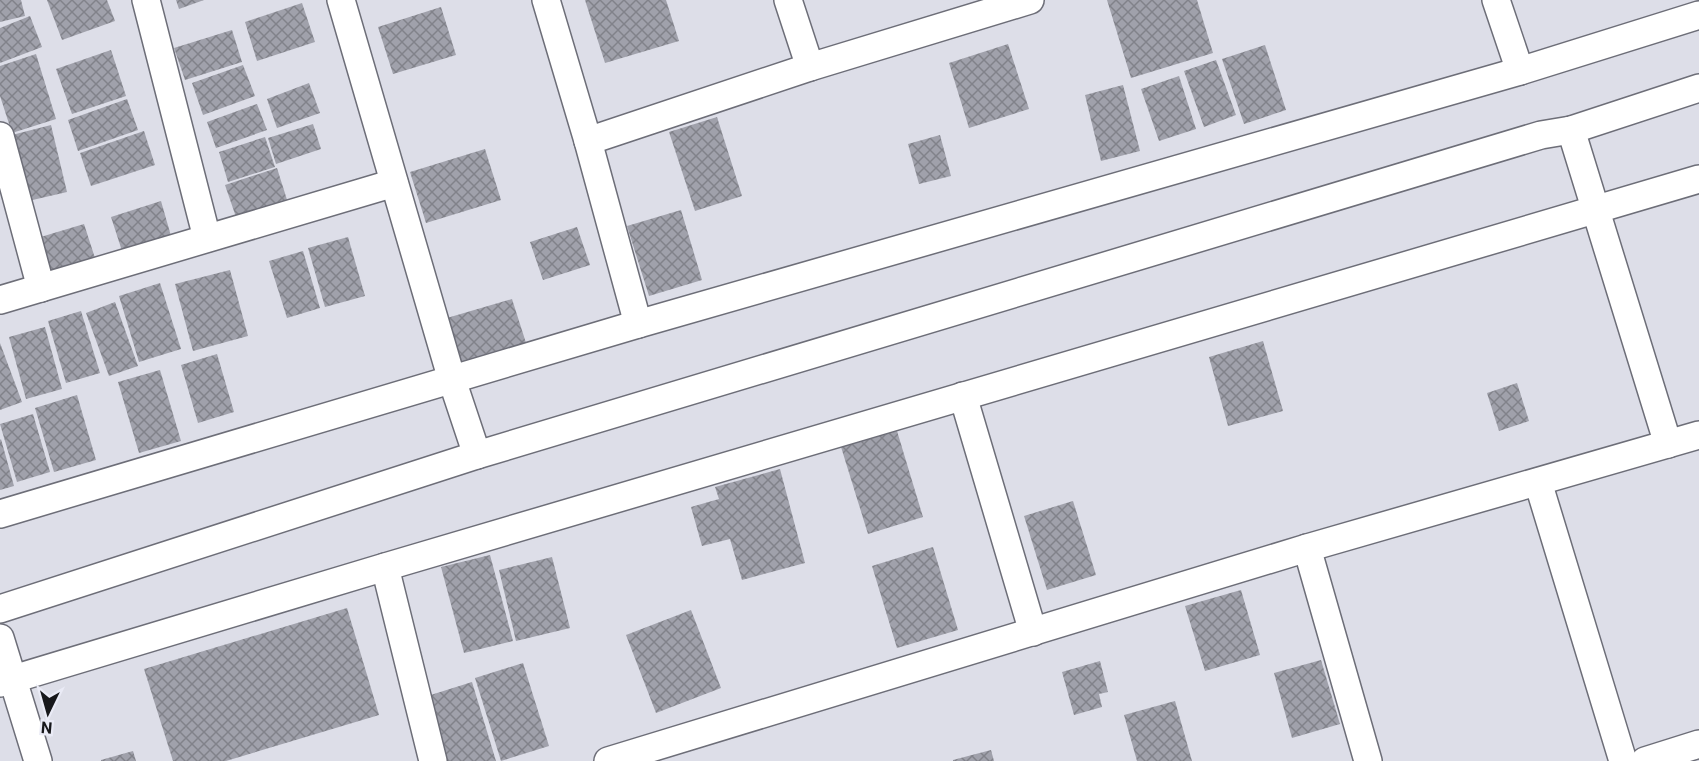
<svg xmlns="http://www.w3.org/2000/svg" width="1699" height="761" viewBox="0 0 1699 761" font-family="Roboto,sans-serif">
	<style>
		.building { fill: url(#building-cross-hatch) }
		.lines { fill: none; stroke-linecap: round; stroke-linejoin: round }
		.minor-casing { stroke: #6d6e78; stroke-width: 30 }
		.minor { stroke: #fff; stroke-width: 27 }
	</style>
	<defs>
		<pattern id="building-cross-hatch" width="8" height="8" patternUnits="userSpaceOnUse" patternTransform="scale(1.5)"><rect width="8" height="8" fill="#a0a1ab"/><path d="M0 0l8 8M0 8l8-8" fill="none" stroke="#81828a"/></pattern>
	</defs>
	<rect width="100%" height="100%" fill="#dddee8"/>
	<g class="building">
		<polygon points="0,0 21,0 25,16 0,22"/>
		<polygon points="47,0 107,0 115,21 62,40"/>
		<polygon points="176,0 204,0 179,9"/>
		<polygon points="585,0 666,0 679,41 605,63"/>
		<polygon points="1107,0 1197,0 1213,53 1131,78"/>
		<polygon points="302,3 315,42 257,61 245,22"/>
		<polygon points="441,7 456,55 393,74 378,27"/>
		<polygon points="30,16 42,47 0,63 0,28"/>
		<polygon points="232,30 242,62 185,80 174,48"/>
		<polygon points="1008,44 1029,109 969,128 949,63"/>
		<polygon points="1265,45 1286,110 1244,124 1222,59"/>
		<polygon points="111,50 126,96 72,114 56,69"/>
		<polygon points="36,54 56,119 12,133 0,96 0,66"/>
		<polygon points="1216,60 1236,115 1204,127 1184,71"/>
		<polygon points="243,65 255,96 203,115 192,83"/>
		<polygon points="1179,76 1196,129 1159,141 1141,89"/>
		<polygon points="309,83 320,113 277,128 267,99"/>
		<polygon points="1123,85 1140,151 1101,161 1085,95"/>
		<polygon points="127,99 138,130 78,151 68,120"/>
		<polygon points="257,104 267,130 216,148 207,122"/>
		<polygon points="717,117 742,196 695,211 669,132"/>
		<polygon points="313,124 321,149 276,164 268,138"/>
		<polygon points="51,125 67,192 24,202 8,136"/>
		<polygon points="144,131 155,165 91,186 80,153"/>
		<polygon points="940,135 951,176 919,184 908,144"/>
		<polygon points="265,137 275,167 228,182 219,152"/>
		<polygon points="485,149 501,200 426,223 410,172"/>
		<polygon points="277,168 288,203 237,220 225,185"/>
		<polygon points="161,201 171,236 122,251 111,217"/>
		<polygon points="681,210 702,280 649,296 627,226"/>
		<polygon points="84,224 95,258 44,274 34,239"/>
		<polygon points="577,227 590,265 543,280 530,242"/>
		<polygon points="348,237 365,296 325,307 308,248"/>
		<polygon points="303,251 320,308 287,318 269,261"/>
		<polygon points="230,270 248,336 193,351 175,284"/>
		<polygon points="160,283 181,349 139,362 119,296"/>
		<polygon points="512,299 527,346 462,366 447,318"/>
		<polygon points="115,302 138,366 109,376 86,313"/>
		<polygon points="81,311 100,373 66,383 48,321"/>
		<polygon points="45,327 62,389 26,399 9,337"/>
		<polygon points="1263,341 1283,411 1228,426 1209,357"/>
		<polygon points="0,343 22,402 0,410"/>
		<polygon points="217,354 234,412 198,423 181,365"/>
		<polygon points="160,370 181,441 139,453 118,382"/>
		<polygon points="1517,383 1529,421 1499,431 1487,393"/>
		<polygon points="77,395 96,460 54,472 35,408"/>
		<polygon points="33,414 50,472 17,482 0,424"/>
		<polygon points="897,431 923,517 868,534 841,447"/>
		<polygon points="1,439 14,486 0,490 0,440"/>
		<polygon points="780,469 805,563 742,580 730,539 702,546 691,507 719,499 715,487"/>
		<polygon points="1073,501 1096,575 1047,590 1024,516"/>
		<polygon points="933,547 958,630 897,648 872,566"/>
		<polygon points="490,555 513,641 464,653 441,567"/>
		<polygon points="552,557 570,628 516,641 499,570"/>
		<polygon points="1241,590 1260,655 1205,671 1185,606"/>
		<polygon points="347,608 379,715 226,761 173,761 144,669"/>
		<polygon points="691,610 721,688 656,713 626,635"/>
		<polygon points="1321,660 1340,724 1292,738 1274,673"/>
		<polygon points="1100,661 1108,692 1099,694 1102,707 1074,715 1062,672"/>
		<polygon points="523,663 549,746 501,761 475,678"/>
		<polygon points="472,682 496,761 437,761 418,699"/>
		<polygon points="1175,701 1192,761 1137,761 1124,715"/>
		<polygon points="991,750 994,761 953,761 953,760"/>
		<polygon points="133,751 136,761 101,761 101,760"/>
	</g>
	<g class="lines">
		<defs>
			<g id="minor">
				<polyline points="146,0 207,238"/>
				<polyline points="341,0 452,380 477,455"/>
				<polyline points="546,0 588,141 638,324"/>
				<polyline points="788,0 810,67"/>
				<polyline points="1496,0 1520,71"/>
				<polyline points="1571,130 1668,444"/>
				<polyline points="0,136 41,288"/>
				<polyline points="588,141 810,67 1030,0"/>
				<polyline points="0,300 394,183"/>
				<polyline points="963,396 1033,632"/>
				<polyline points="1538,482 1623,761"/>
				<polyline points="0,514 638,324 1520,71 1699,15"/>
				<polyline points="1307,548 1368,761"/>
				<polyline points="385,567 433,761"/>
				<polyline points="0,609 477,455 1541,135 1571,130 1699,88"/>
				<polyline points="0,638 38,761"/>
				<polyline points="0,683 385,567 1699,179"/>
				<polyline points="608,761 1307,548 1699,435"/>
				<polyline points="1645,761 1699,744"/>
			</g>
		</defs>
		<use href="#minor" class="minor-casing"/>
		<use href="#minor" class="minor"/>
	</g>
	<g transform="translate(48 713) rotate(185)" stroke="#eaebf6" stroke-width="4.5" paint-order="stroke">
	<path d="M0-4.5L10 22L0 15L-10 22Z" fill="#17181b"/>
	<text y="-9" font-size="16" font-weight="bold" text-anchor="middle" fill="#17181b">N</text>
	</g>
</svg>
